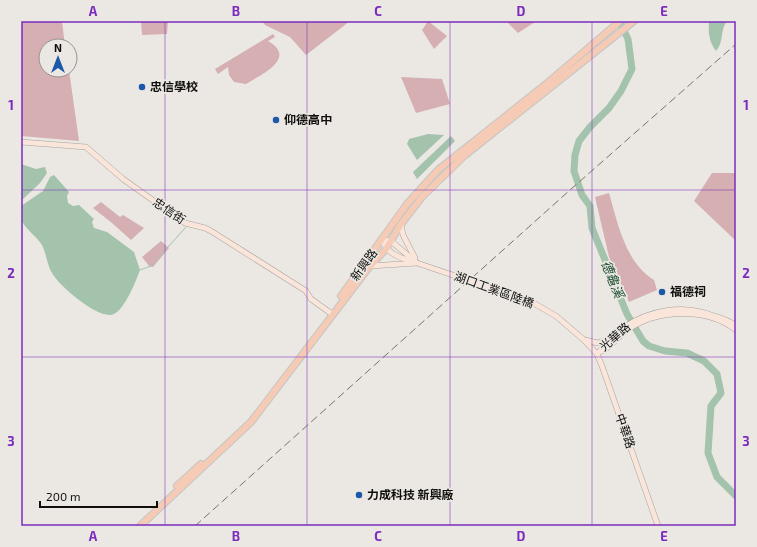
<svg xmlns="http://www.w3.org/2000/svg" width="757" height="547" viewBox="0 0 757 547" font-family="'Exo 2','Noto Sans TC',sans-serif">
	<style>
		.green { fill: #d5afb1 }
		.water { fill: #a4c3ac }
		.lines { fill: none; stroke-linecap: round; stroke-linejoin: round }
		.stream { stroke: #a4c3ac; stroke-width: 1 }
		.river { stroke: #a4c3ac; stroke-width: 7 }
		.secondary-casing { stroke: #a7a49f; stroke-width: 6 }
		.primary-casing { stroke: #c5c5c5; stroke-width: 8 }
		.secondary { stroke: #fae5da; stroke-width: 5 }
		.primary { stroke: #f6cbb5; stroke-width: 6 }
		.rail { stroke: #757370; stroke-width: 1; stroke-dasharray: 8 4; stroke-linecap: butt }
		.secondary-bridge-casing { stroke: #a7a49f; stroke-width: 6; stroke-linecap: butt }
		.secondary-bridge { stroke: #fae5da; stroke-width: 5 }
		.grid { fill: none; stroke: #7b2cbf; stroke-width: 1; stroke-opacity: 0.55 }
		.poi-dot { fill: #1b58a9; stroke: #ebe8e3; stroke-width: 1.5 }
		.labels { text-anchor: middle; stroke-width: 3.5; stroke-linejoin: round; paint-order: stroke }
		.poi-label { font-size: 12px; font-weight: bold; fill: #0f0e0c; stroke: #ebe8e3; text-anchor: start }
		.street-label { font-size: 12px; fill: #0f0e0c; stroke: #ebe8e3 }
		.water-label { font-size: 13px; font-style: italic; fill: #174a2a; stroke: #ebe8e3 }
		.neatline { fill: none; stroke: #7b2cbf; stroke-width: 1.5 }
		.grid-label { font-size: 13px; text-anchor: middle; font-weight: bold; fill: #7b2cbf }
	</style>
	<rect width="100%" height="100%" fill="#ebe8e3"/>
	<g class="green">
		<polygon points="21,21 62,21 65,46 46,46 46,70 69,70 79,141 21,136"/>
		<polygon points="141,21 168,21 167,34 142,35"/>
		<polygon points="262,21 350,21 306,55 290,37 265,25"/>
		<polygon points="428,21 447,36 434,49 422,30"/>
		<polygon points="506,21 534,21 535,22 518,33"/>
		<path d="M273,34L275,37L268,41C298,58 261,75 246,84L234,82L229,75L228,67L218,74L215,69Z"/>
		<polygon points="401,77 442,79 450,104 416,113"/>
		<polygon points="712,173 736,173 736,241 694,201"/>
		<path d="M609,193C618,224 625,262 654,280L657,290L629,302L609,257L595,197Z"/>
		<polygon points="101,202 120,217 123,215 144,228 131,240 112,223 93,208"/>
		<polygon points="161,241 169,248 153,267 149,266 142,257"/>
	</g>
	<g class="water">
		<path d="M709,21H727C720,29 724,43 716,51C709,42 708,32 709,21Z"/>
		<polygon points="428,134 444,135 417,160 407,144 409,139"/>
		<polygon points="451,136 455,141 417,179 413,172"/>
		<polygon points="21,164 36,169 45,167 47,173 40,183 21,201"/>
		<path d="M54,175L69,192L67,196L68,203L73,206L79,205L94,219L92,222L94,228L107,232L134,252L140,270C136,281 125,309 114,314C100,321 61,287 54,276C47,267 47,255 42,245C37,236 23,228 21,218C20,215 21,210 21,206L43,191L50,177Z"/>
	</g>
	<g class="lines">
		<polyline class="stream" points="140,270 151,266 186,227"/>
		<polyline class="river" points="619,21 628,39 632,69 621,91 609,108 590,127 579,141 575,155 574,171 582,195 590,206 592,228 627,314 643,341 649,346 665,351 687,353 704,361 717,374 721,393 711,406 708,453 717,477 736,496"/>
		<defs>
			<g id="secondary">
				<polyline points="21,142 86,147 123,179 185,223 205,228 211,231 306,291 311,299 332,314"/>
				<polyline points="401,224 403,235 415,258"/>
				<path d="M382,240C387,252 396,257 409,260"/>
				<polyline points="382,240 391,241 417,263"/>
				<polyline points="370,266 417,263"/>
				<polyline points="584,340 597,354 602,366 658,526"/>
				<polyline points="585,340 598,343 608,339"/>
				<path d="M597,353C610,349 615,339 626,331C656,309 706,307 736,330"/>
				<path d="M597,354C605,345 613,335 623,328C650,309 684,304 714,316C721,318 730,321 736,326"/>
			</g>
			<g id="primary">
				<polyline points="341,296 407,204 438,170 545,85 620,21"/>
				<polyline points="177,486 201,464"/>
				<polyline points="140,526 251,422 370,266 386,249 401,224 422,197 464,156 634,21"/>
			</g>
		</defs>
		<use href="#secondary" class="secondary-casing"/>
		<use href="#primary" class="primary-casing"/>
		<use href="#secondary" class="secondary"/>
		<use href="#primary" class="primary"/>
		<polyline class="rail" points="195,526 570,190 736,44"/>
		<defs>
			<polyline id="secondary-bridge" points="417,263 530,301 556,316 584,340"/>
		</defs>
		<use href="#secondary-bridge" class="secondary-bridge-casing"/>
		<use href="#secondary-bridge" class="secondary-bridge"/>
	</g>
	<path class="grid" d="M165,21V526M307,21V526M450,21V526M592,21V526M21,190H736M21,357H736"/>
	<g class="poi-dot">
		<circle cx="142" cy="87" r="4"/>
		<circle cx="276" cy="120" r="4"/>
		<circle cx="662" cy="292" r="4"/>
		<circle cx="359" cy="495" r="4"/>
	</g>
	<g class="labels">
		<g class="poi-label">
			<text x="150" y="91">忠信學校</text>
			<text x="284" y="124">仰德高中</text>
			<text x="670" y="296">福德祠</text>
			<text x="367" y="499">力成科技 新興廠</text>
		</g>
		<g class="street-label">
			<text transform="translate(169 211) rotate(34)" y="4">忠信街</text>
			<text transform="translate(364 265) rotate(-54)" y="4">新興路</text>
			<text transform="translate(494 290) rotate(20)" y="4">湖口工業區陸橋</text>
			<text transform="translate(615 337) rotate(-41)" y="4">光華路</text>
			<text transform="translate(625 431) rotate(71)" y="4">中華路</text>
		</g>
		<g class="water-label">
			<text transform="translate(613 279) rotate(68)" y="5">德龜溪</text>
		</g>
	</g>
	<rect width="757" height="547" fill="none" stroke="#ebe8e3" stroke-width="44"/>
	<g transform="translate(58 58)"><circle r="19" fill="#ebe8e3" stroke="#93918d"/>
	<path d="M0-3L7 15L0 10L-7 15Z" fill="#1b58a9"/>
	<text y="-6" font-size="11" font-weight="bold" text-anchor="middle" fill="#0f0e0c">N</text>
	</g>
	<path d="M40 501v6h117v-6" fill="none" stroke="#0f0e0c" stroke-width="2"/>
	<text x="46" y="501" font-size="12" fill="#0f0e0c" stroke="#ebe8e3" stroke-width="3" paint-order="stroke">200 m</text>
	<rect x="22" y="22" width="713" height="503" class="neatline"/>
	<g class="grid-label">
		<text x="93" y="16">A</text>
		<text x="236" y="16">B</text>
		<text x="378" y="16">C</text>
		<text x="521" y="16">D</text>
		<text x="664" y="16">E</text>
		<text x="11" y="110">1</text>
		<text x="746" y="110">1</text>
		<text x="11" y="278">2</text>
		<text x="746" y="278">2</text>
		<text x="11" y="446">3</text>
		<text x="746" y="446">3</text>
		<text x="93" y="541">A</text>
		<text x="236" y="541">B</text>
		<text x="378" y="541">C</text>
		<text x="521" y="541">D</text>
		<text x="664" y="541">E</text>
	</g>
</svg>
